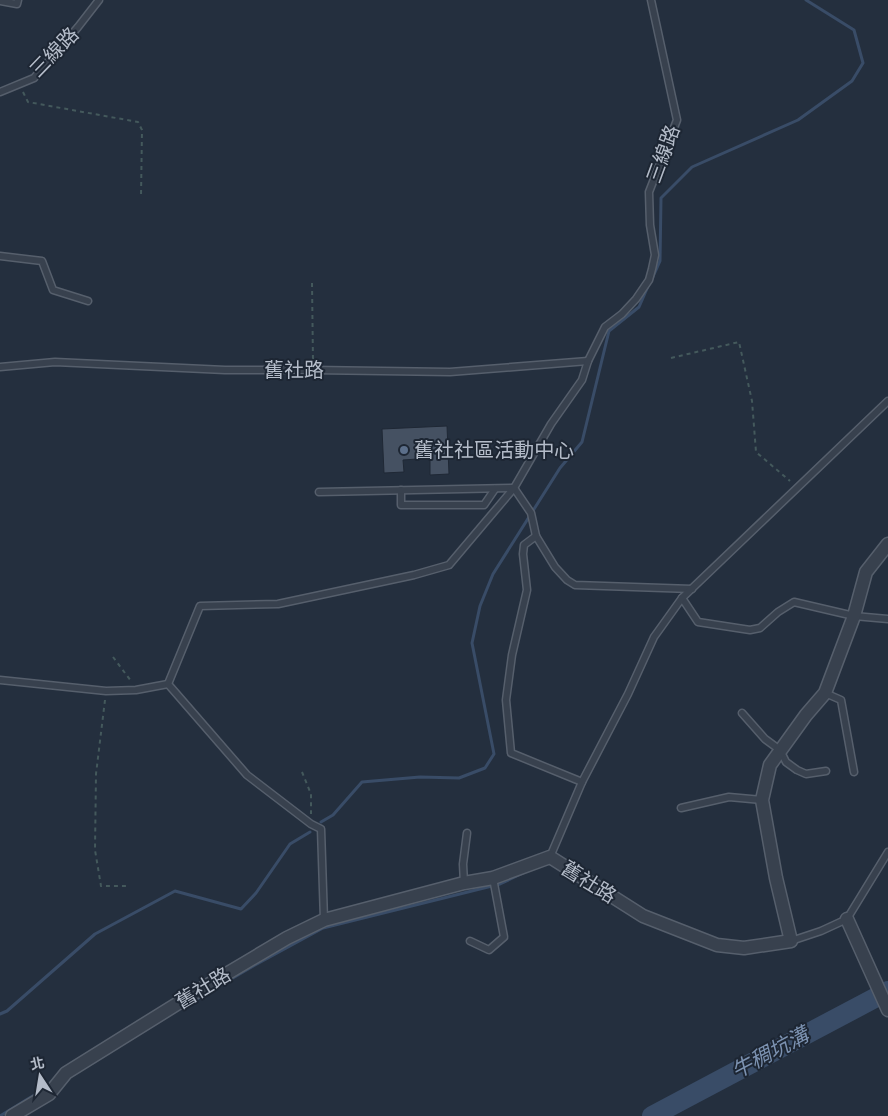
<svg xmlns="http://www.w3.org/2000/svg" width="888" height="1116" viewBox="0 0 888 1116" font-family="Jost,'Noto Sans TC',sans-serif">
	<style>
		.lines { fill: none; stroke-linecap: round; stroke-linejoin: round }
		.stream { stroke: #394c67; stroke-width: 3 }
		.river { stroke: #394c67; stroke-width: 20 }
		.building { fill: #455162; stroke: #1f2835 }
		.lane-casing { stroke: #565f6c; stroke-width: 9 }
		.street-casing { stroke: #565f6c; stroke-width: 15 }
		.path { stroke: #44595c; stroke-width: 2; stroke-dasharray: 4 4; stroke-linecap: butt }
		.lane { stroke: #38414e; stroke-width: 6 }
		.street { stroke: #38414e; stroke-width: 12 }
		.service-dot { fill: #5c6f8a; stroke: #1d2633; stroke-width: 2 }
		.labels { text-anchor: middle; stroke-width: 4; stroke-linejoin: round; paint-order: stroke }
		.street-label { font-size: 20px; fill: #b4bcc9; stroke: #1d2633 }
		.poi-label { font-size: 20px; fill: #b4bcc9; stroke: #1d2633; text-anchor: start }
		.water-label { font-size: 21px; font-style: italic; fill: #7c92b1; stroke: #1d2633 }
	</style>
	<rect width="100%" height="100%" fill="#242f3e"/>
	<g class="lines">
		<g class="stream">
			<polyline points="652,279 660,261 661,198 692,167 798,120 852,81 863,63 854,30 806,0"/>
			<polyline points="321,822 333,815 362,782 420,777 459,778 485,768 494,754 472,643 480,606 493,574 560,468 582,442 609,331 639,307 649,284"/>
			<polyline points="190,1003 255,965 323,928 500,884 523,873"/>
			<polyline points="0,1014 7,1011 95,934 175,891 241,909 256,893 290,844 310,832"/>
			<polyline points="0,1116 49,1086"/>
		</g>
		<polyline class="river" points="652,1116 888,991"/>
	</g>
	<polygon class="building" points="447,426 449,474 430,475 430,459 417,459 403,460 404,472 384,473 382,429"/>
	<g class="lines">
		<defs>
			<g id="lane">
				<polyline points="0,1 17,4 18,0"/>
				<polyline points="0,92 34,78 78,27 99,0"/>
				<polyline points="0,256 42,261 53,290 88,301"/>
				<polyline points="0,367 55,362 225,370 313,370 450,372 588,361"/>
				<polyline points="401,490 401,505 484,505 495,489"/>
				<polyline points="319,492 514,488 531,513 536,536 555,567 567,580 575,585 692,589"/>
				<polyline points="536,536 524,545 523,554 527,590 512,655 506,700 511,753 582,782"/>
				<polyline points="682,598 698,622 750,630 760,628 778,612 794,602 854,616 888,619"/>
				<polyline points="0,680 106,691 136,690 168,684"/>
				<polyline points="825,693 841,700 854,772"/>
				<polyline points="742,713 765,739 780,750 786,762 797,770 806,774 826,771"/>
				<polyline points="681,808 729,797 762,800"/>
				<polyline points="550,857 582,782 628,694 654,637 682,598 888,401"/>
				<polyline points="464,883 463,864 467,833"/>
				<polyline points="324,920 321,829 311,824 247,775 168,684 200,606 278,604 414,575 449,565 514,488 551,424 582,380 588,361 605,327 622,314 636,299 649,280 652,269 655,255 650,225 649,192 677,120 651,0"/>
				<polyline points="470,941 489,950 504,937 493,878"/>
				<polyline points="791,941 821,931 847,919 888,852"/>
			</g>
			<g id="street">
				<polyline points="847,919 888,1010"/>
				<polyline points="12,1116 49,1094 66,1073 201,989 287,938 324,920 464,883 493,878 550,857 643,916 717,945 744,948 791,941 776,878 762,800 770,765 806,715 825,693 854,616 866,572 888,544"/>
			</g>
		</defs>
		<use href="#lane" class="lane-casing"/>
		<use href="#street" class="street-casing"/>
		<g class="path">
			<polyline points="23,92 28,102 138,122 142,130 141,196"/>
			<polyline points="312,283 313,362"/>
			<polyline points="671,358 739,342 752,401 756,452 790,481"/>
			<polyline points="113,657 131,681"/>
			<polyline points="105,700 96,774 95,850 101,886 128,886"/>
			<polyline points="302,772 311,794 311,814"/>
		</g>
		<use href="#lane" class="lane"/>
		<use href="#street" class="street"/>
	</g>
	<circle class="service-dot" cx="404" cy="450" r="5"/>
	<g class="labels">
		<g class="street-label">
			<text transform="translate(54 52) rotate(-46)" y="7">三線路</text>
			<text transform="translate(663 154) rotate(-70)" y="7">三線路</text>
			<text x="294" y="377">舊社路</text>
			<text transform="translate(589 882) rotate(32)" y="7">舊社路</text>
			<text transform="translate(203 988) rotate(-31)" y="7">舊社路</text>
		</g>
		<g class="poi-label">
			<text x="414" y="457">舊社社區活動中心</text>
		</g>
		<g class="water-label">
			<text transform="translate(770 1053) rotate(-28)" y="7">牛稠坑溝</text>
		</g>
	</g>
	<g transform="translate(40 1076) rotate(348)" stroke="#1d2633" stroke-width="4" paint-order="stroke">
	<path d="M0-4L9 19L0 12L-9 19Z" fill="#b4bcc9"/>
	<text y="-8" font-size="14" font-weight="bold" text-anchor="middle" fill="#b4bcc9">北</text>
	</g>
</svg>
